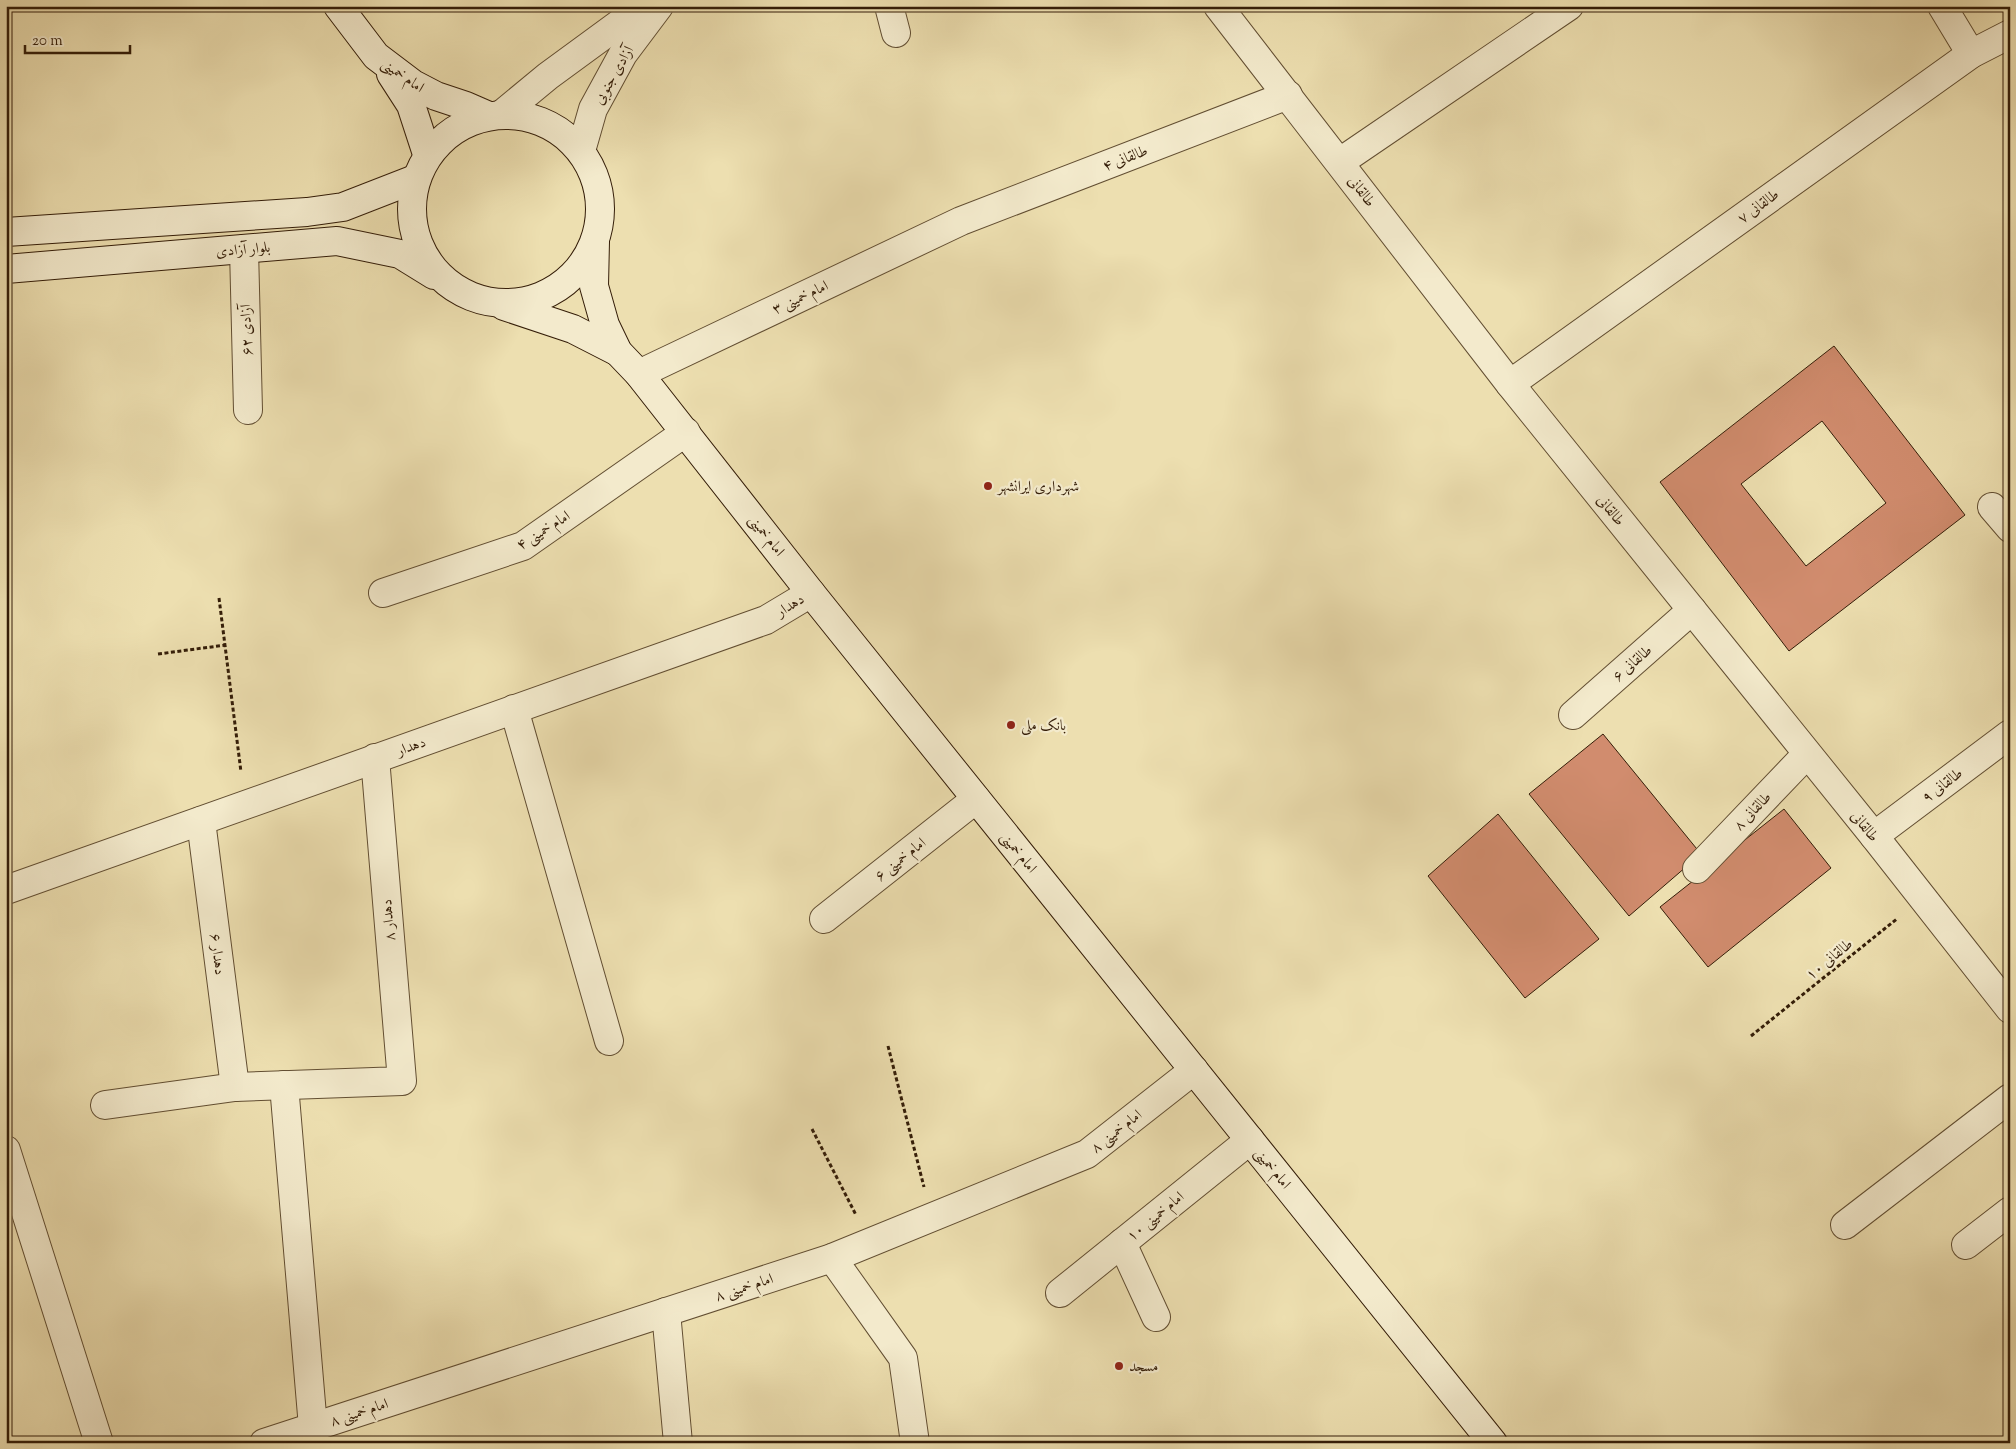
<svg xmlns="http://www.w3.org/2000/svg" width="2016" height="1449" viewBox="0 0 2016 1449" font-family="'Sorts Mill Goudy',Amiri,serif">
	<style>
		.building { fill: #d18c6e; stroke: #341d08; fill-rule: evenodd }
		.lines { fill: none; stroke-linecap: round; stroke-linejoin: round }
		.minor-casing { stroke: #624e32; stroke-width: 30 }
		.tertiary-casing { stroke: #624e32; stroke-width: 30 }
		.secondary-casing { stroke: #341d08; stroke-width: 30 }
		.path { stroke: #341d08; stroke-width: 3; stroke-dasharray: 4 2.5; stroke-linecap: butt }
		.minor { stroke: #f3eacc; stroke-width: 28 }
		.tertiary { stroke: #f3eacc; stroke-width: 28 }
		.secondary { stroke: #f3eacc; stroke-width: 28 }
		.poi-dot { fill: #8f2418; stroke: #f3eacc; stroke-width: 2 }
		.labels { text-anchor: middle; stroke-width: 4.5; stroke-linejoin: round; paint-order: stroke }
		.street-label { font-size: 15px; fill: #341d08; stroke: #f3eacc }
		.poi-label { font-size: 15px; fill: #341d08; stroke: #f3eacc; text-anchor: start }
	</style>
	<rect width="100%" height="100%" fill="#eddfb0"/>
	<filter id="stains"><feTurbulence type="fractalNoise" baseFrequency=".004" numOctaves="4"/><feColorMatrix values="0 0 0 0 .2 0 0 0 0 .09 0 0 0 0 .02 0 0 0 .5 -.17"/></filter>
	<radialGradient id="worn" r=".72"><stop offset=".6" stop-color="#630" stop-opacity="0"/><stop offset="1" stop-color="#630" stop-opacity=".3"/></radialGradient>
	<g class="building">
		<path d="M1834,346L1965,515L1789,651L1660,482ZM1822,421L1886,503L1806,566L1741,484Z"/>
		<polygon points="1603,734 1701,854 1629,916 1529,794"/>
		<polygon points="1784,809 1831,868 1708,967 1660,907"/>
		<polygon points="1498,814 1599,939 1525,998 1428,876"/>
	</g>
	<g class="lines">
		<defs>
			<g id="minor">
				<polyline points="889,6 896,33"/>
				<polyline points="1942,6 1971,54"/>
				<polyline points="1340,162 1569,6"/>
				<polyline points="244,249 248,410"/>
				<polyline points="639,374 961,221 1288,95"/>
				<polyline points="1510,384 1971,54 2010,34"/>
				<polyline points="1992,507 2010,528"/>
				<polyline points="383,593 523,546 686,432"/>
				<polyline points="514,709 609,1041"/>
				<polyline points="1573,715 1692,610"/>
				<polyline points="201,821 235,1087"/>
				<polyline points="1874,836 2010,734"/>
				<polyline points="1697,869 1807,754"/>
				<polyline points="6,890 766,620 811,593"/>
				<polyline points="824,919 976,799"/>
				<polyline points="284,1085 313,1427"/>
				<polyline points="105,1105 235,1087 402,1081 375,758"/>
				<polyline points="6,1150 99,1443"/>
				<polyline points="1845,1225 2010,1098"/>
				<polyline points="1122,1243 1156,1317"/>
				<polyline points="1966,1245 2010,1211"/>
				<polyline points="832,1258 903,1358 915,1443"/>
				<polyline points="1060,1293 1250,1140"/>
				<polyline points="666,1312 678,1443"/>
				<polyline points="264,1443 832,1258 1087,1154 1194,1070"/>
			</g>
			<g id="tertiary">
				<polyline points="1218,6 1510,384 1874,836 2010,1009"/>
				<polyline points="502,114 548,76 634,13 646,6"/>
				<polyline points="581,151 593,109 623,54 659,6"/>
			</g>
			<g id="secondary">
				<polyline points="338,6 376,56 413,84 436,96 466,106 489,116"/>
				<polyline points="391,74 411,105 427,154"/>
				<circle cx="506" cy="209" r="94"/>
				<polyline points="6,232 307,212 343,207 415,179"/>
				<polyline points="595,241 594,286 605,325 618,352 639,374 811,593 1493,1443"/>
				<polyline points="6,269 337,241 400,254 434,275"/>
				<polyline points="504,306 573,329 618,352"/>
			</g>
		</defs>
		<use href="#minor" class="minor-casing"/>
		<use href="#tertiary" class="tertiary-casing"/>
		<use href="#secondary" class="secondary-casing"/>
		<g class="path">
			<polyline points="219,598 241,772"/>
			<polyline points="158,654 226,645"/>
			<polyline points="1751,1036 1898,918"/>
			<polyline points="888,1046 924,1187"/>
			<polyline points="812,1129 856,1215"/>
		</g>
		<use href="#minor" class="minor"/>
		<use href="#tertiary" class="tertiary"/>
		<use href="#secondary" class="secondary"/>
	</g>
	<g class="poi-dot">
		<circle cx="988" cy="486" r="5"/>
		<circle cx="1011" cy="725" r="5"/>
		<circle cx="1119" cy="1366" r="5"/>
	</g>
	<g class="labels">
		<g class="street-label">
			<text transform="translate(403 75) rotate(35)" y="5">امام خمینی</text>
			<text transform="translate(613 75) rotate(-60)" y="5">آزادی جنوبی</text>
			<text transform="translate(1125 158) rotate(-21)" y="5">طالقانی ۴</text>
			<text transform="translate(1362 191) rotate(53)" y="5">طالقانی</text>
			<text transform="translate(1758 206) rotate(-36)" y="5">طالقانی ۷</text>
			<text transform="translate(243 249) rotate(-5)" y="5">بلوار آزادی</text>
			<text transform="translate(800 297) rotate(-25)" y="5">امام خمینی ۳</text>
			<text transform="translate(246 330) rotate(-92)" y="5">آزادی ۶۲</text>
			<text transform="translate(1611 510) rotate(51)" y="5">طالقانی</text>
			<text transform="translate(543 530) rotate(-32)" y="5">امام خمینی ۴</text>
			<text transform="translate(767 535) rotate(52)" y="5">امام خمینی</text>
			<text transform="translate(790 605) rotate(-31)" y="5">دهدار</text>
			<text transform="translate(1632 663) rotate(-41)" y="5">طالقانی ۶</text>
			<text transform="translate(411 746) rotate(-20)" y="5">دهدار</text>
			<text transform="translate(1942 785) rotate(-37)" y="5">طالقانی ۹</text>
			<text transform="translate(1752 811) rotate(-46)" y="5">طالقانی ۸</text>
			<text transform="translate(1865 826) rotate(51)" y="5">طالقانی</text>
			<text transform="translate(1019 852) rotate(51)" y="5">امام خمینی</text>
			<text transform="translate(900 859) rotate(-38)" y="5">امام خمینی ۶</text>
			<text transform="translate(388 920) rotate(-95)" y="5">دهدار ۸</text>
			<text transform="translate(218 954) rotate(83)" y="5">دهدار ۶</text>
			<text transform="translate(1829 959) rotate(-39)" y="5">طالقانی ۱۰</text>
			<text transform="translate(1116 1131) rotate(-38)" y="5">امام خمینی ۸</text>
			<text transform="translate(1273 1168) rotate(51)" y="5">امام خمینی</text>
			<text transform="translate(1155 1216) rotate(-39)" y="5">امام خمینی ۱۰</text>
			<text transform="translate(744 1287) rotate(-18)" y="5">امام خمینی ۸</text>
			<text transform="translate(359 1412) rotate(-18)" y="5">امام خمینی ۸</text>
		</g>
		<g class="poi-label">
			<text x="998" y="491">شهرداری ایرانشهر</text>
			<text x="1021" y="730">بانک ملی</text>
			<text x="1129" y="1371">مسجد</text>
		</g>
	</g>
	<rect width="2016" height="1449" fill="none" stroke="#eddfb0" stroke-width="25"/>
	<rect x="8" y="8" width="2001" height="1434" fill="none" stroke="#341d08" stroke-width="2.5"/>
	<rect x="12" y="12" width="1991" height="1424" fill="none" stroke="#341d08"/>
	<path d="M25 45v8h105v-8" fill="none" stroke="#341d08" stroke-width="2.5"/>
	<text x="32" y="45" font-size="15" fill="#341d08" stroke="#f3eacc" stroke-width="4" paint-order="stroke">20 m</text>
	<rect width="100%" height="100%" filter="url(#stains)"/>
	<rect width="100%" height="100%" fill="url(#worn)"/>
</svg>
